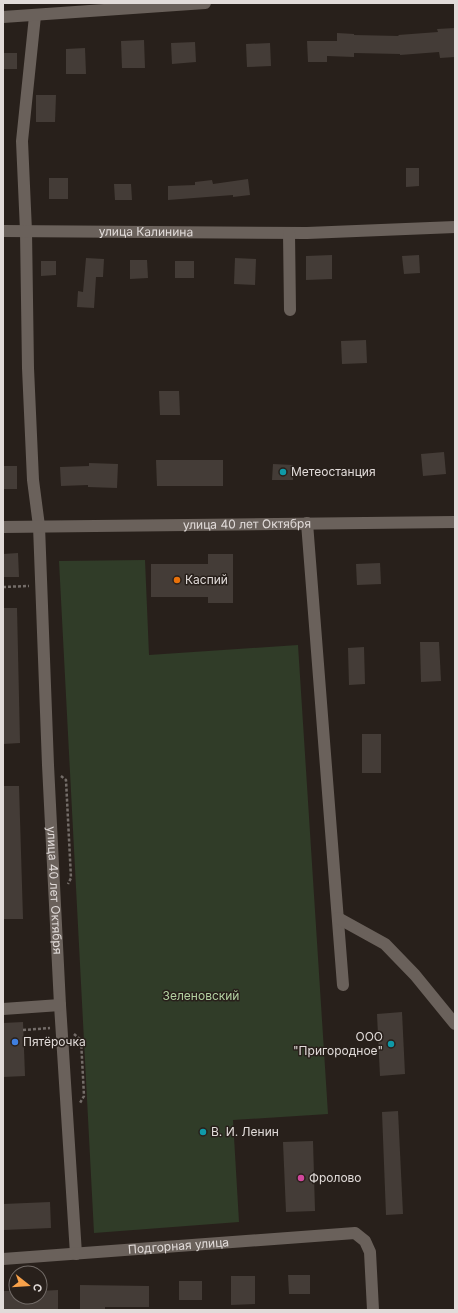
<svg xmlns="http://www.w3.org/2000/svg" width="458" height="1313" viewBox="0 0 458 1313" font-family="Inter,sans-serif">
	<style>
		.green { fill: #303c28 }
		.building { fill: #443c37 }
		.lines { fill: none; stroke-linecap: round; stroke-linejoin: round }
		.path { stroke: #746d69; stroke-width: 2.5; stroke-dasharray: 3 2; stroke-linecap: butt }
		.minor { stroke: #6a615b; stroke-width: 12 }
		.culture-dot { fill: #0f9aa8; stroke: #28201b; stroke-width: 1.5 }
		.food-dot { fill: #e8710a; stroke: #28201b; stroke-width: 1.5 }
		.shop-dot { fill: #3f7fe0; stroke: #28201b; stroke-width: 1.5 }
		.hotel-dot { fill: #d1479c; stroke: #28201b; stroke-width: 1.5 }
		.labels { text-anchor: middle; stroke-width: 3; stroke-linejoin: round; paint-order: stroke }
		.street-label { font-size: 12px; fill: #e1dbd9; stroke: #28201b }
		.poi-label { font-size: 12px; fill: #e1dbd9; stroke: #28201b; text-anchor: start }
		.park-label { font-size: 12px; fill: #b3d0a1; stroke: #28201b }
	</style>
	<rect width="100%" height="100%" fill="#28201b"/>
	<polygon class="green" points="145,560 149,655 298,645 328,1114 233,1120 239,1222 94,1233 59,561"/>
	<g class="building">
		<polygon points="455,28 455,57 440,58 439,52 400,55 400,54 354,53 354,57 327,56 327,62 308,62 307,41 337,41 337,33 354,34 354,35 399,36 398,35 438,32 437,29"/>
		<polygon points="144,40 145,68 122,68 121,41"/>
		<polygon points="195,42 196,62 172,64 171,43"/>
		<polygon points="270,43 271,66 247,67 246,44"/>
		<polygon points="85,48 86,74 66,74 66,49"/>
		<rect x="3" y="53" width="14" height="16"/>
		<polygon points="36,95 56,95 55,122 36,122"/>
		<polygon points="406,168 419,168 419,186 406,187"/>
		<rect x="49" y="178" width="19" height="21"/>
		<polygon points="248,179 250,195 233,197 233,195 168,200 168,186 195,185 195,182 212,180 213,184"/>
		<polygon points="114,184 131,184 132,200 115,200"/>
		<polygon points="332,255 332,279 306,280 306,256"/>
		<polygon points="419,255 420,273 404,274 402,256"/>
		<polygon points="86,258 104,259 103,277 96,277 94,308 77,307 78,291 83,292"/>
		<polygon points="235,258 256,259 255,285 234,284"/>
		<polygon points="130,260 147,260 148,278 130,279"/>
		<polygon points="41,261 56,261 56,275 41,276"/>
		<rect x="175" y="261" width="19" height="17"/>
		<polygon points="366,340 367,363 342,364 341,341"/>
		<polygon points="159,391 179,391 180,415 160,415"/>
		<polygon points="444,452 446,474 423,476 421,454"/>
		<polygon points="156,460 223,460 223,486 157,486"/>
		<polygon points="89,463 118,464 117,488 88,487 88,485 61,486 60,467 89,466"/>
		<polygon points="273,464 293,465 293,480 272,480"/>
		<rect x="3" y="466" width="14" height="23"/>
		<polygon points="18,553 19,577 3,577 3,554"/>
		<polygon points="208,554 233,554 233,603 208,603 208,597 151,597 151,564 208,564"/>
		<polygon points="380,563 381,584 357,585 356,564"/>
		<polygon points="3,608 17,608 20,743 3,744"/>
		<polygon points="420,642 439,642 441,681 421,682"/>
		<polygon points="364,647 365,684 349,685 348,648"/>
		<rect x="362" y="734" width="19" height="39"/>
		<polygon points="3,786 19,786 23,919 3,919"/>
		<polygon points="402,1012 405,1074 380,1076 377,1014"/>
		<polygon points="23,1022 25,1076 3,1077 3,1023"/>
		<polygon points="398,1111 403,1214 386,1215 382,1112"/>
		<polygon points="313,1141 315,1211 286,1212 283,1142"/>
		<polygon points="50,1202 51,1228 3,1230 3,1204"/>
		<polygon points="288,1275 310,1275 310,1294 289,1294"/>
		<polygon points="231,1276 255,1276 255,1304 231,1305"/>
		<rect x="179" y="1281" width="23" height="19"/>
		<polygon points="80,1285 149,1286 149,1307 105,1307 105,1309 80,1309"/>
		<polygon points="58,1290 58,1310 3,1310 3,1291 16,1291 16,1297 40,1297 40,1291"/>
	</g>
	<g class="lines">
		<g class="path">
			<polyline points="3,587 29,586"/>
			<polyline points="61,776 66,780 71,878 68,884"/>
			<polyline points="23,1030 50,1028"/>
			<polyline points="74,1034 81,1040 84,1096 80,1103"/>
		</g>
		<g class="minor">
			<path id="s1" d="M35,16L22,141L26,231L28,368L33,480L39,526L48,765L60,1005L76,1254"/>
			<polyline points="3,17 205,3"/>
			<path id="s2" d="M3,231L307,233L455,227"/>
			<polyline points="289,233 290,310"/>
			<polyline points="307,523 343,985"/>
			<path id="s3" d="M3,527L455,522"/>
			<polyline points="338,918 385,944 415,975 455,1024"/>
			<polyline points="3,1009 60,1005"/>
			<path id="s4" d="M3,1259L355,1233L365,1241L370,1252L373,1310"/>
		</g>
	</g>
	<g class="culture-dot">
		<circle cx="283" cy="472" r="4"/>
		<circle cx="391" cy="1044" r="4"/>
		<circle cx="203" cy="1132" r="4"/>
	</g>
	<circle class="food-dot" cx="177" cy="580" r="4"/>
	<circle class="shop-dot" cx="15" cy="1042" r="4"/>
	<circle class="hotel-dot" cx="301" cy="1178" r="4"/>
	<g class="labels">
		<g class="street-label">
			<text dy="4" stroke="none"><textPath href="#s2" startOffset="143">улица Калинина</textPath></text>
			<text dy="4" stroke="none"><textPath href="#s3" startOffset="244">улица 40 лет Октября</textPath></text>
			<text dy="4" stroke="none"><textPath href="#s1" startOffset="876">улица 40 лет Октября</textPath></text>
			<text dy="4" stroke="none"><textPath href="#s4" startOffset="176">Подгорная улица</textPath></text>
		</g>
		<g class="poi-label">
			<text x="291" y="476">Метеостанция</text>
			<text x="185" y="584">Каспий</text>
			<text x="383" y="1041" text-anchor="end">ООО<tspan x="383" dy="14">"Пригородное"</tspan></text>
			<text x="23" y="1046">Пятёрочка</text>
			<text x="211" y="1136">В. И. Ленин</text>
			<text x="309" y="1182">Фролово</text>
		</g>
		<g class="park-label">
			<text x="201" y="1000">Зеленовский</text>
		</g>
	</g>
	<rect width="458" height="1313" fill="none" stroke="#e1dbd9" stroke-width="8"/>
	<g transform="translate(28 1285) rotate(107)"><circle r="19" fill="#28201b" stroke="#726b67"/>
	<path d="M0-3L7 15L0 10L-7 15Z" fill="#f8a14a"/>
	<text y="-6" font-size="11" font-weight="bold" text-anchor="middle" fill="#e1dbd9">С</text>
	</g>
</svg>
